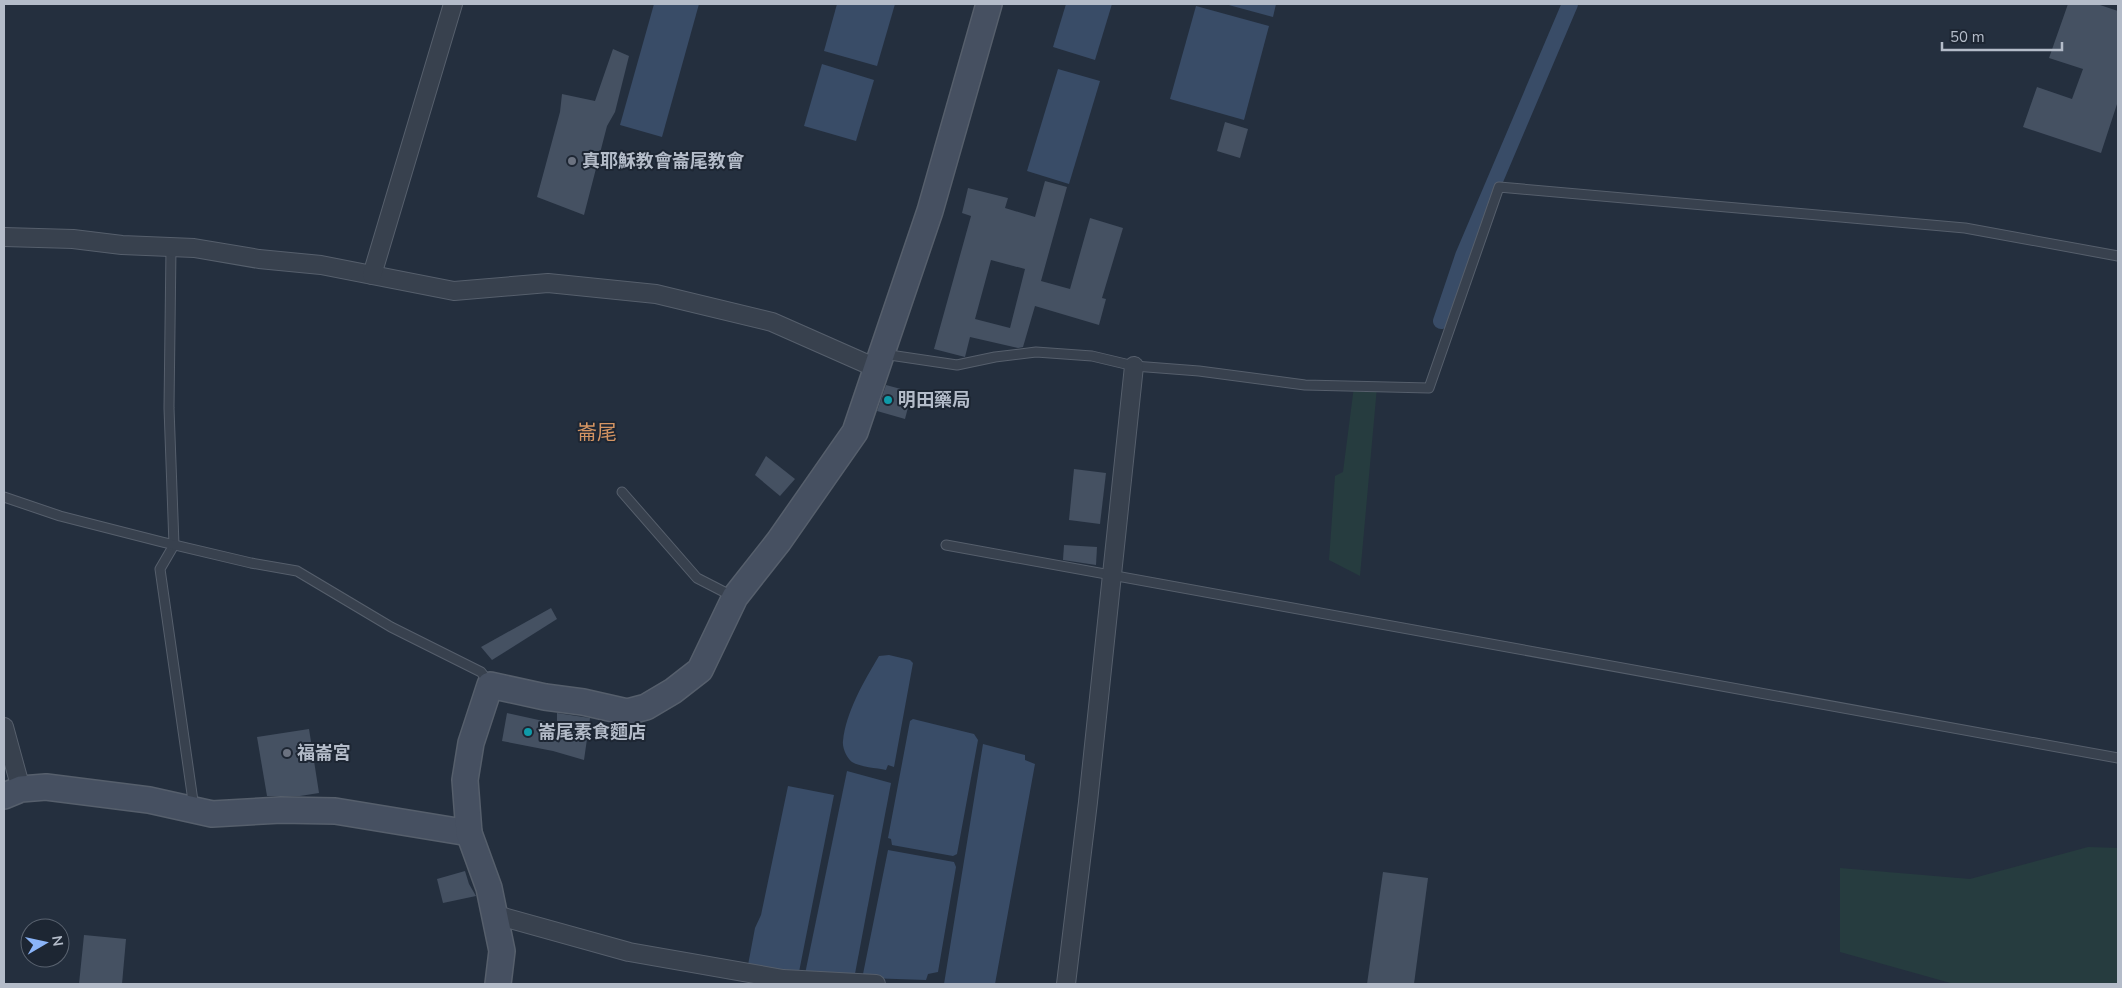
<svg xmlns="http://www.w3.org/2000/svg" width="2122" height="988" viewBox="0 0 2122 988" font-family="'Nunito Sans','Noto Sans TC',sans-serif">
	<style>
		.green { fill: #263c3f }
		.water { fill: #394c67 }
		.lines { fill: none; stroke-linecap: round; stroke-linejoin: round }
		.canal { stroke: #394c67; stroke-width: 16 }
		.building { fill: #455162; fill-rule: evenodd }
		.lane-casing { stroke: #565f6c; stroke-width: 11 }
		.street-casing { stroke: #565f6c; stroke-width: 20 }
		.secondary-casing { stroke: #565f6c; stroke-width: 28 }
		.lane { stroke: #38414e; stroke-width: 9 }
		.street { stroke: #38414e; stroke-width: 18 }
		.secondary { stroke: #465061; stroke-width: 25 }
		.worship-dot { fill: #6b7280; stroke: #1d2633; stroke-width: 2 }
		.culture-dot { fill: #0f9aa8; stroke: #1d2633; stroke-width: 2 }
		.labels { text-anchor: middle; stroke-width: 4; stroke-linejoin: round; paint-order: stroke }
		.poi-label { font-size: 18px; font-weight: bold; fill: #b4bcc9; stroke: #1d2633; text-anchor: start }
		.quarter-label { font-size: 20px; fill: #d59563; stroke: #1d2633 }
	</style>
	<rect width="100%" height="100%" fill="#242f3e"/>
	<g class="green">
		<polygon points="1354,386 1377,387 1360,576 1329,560 1335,476 1343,472"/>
		<polygon points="2088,847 2118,848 2118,984 1954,984 1840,952 1840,868 1970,879"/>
	</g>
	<g class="water">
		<polygon points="654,4 699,4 662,137 620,125"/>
		<polygon points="837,4 895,4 877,66 824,51"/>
		<polygon points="1066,4 1112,4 1095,60 1053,47"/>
		<polygon points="1225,4 1276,4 1273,17"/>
		<polygon points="1196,6 1269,26 1244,120 1170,99"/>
		<polygon points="822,64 874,80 856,141 804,126"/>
		<polygon points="1058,69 1100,81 1069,184 1027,171"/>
		<path d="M889,655L910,660L913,663L894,767L888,765L886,770C877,768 860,767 852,762C847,758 842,748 843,741C846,712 864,681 879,656Z"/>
		<polygon points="913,719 974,734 978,740 957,854 953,856 892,845 891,839 888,838 910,721"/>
		<polygon points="983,744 1025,755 1025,760 1035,764 995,984 944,984"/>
		<polygon points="847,771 891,783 854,979 805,974"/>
		<polygon points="788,786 834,795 798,977 748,965 755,928 761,915"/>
		<polygon points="888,850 954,862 956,867 938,972 928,974 926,980 867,978 863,974"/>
	</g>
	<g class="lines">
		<polyline class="canal" points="1441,321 1463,256 1570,4"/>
	</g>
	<g class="building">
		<polygon points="2068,4 2097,4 2118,11 2118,101 2101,153 2023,127 2037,87 2072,99 2083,69 2049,58"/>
		<polygon points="613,49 629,56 615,112 607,126 584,215 537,197 560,112 562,94 595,101"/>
		<polygon points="1225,122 1248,129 1240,158 1217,151"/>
		<path d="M1045,181L1067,187L1041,281L1070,289L1090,218L1123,228L1102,298L1106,299L1099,325L1035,306L1023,347L1018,348L970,337L965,357L934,349L971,216L962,213L968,188L1008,198L1005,208L1035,217ZM991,260L1025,269L1010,328L975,319Z"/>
		<polygon points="886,385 912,392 905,419 877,411"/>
		<polygon points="766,456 795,479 780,496 755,475"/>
		<polygon points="1074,469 1106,473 1100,524 1069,520"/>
		<polygon points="1064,545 1097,547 1096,565 1063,560"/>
		<polygon points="551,608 557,619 492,660 481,647"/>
		<polygon points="507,713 557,724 557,713 590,718 584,760 553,751 502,741"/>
		<polygon points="309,729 319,793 300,796 267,796 257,737"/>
		<polygon points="465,871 469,884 476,896 443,903 437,879"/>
		<polygon points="1383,872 1428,878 1414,984 1367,984"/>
		<polygon points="84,935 126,939 122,984 79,984"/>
	</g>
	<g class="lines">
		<defs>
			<g id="lane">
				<polyline points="171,248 169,408 174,545 160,569 194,808"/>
				<polyline points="883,354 957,365 995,357 1036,352 1092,356 1134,366 1199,371 1305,385 1429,388 1499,187 1965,228 2118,256"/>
				<polyline points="622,492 697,578 734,597"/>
				<polyline points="4,497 60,516 162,542 251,563 297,571 391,627 481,672 490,684"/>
				<polyline points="946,545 2118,758"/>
			</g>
			<g id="street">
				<polyline points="4,237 73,239 122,245 194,248 259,259 321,265 454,291 548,283 656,294 772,322 876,368"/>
				<polyline points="372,275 453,4"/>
				<polyline points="4,727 21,789"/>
				<polyline points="496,915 629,952 783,979 876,984"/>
				<polyline points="1066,984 1088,802 1134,366"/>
			</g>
			<g id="secondary">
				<polyline points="4,796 21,789 46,787 149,800 212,814 281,810 335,811 469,833"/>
				<polyline points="498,984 502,951 489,888 469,833 465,780 471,743 490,685 545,697 583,702 627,712 646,707 673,691 700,670 735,597 779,541 855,432 930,211 989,4"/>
			</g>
		</defs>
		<use href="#lane" class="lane-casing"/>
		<use href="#street" class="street-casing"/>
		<use href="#secondary" class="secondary-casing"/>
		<use href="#lane" class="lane"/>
		<use href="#street" class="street"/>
		<use href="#secondary" class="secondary"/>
	</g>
	<g class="worship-dot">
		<circle cx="572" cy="161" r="5"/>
		<circle cx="287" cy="753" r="5"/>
	</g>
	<g class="culture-dot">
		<circle cx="888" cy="400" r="5"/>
		<circle cx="528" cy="732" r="5"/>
	</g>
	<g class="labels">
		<g class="poi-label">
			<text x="582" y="167">真耶穌教會崙尾教會</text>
			<text x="898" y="406">明田藥局</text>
			<text x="538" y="738">崙尾素食麵店</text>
			<text x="297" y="759">福崙宮</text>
		</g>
		<g class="quarter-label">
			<text x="597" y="439">崙尾</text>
		</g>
	</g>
	<rect width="2122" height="988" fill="none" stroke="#b4bcc9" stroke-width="10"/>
	<g transform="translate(45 943) rotate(81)"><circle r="24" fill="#1d2633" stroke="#59626f"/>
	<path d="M0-4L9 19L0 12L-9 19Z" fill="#8ab4f8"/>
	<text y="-8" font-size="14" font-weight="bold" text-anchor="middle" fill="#b4bcc9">N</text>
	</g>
	<path d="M1942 42v8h120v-8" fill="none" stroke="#b4bcc9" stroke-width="2.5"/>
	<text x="1950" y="42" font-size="15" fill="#b4bcc9" stroke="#1d2633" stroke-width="4" paint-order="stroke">50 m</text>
</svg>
